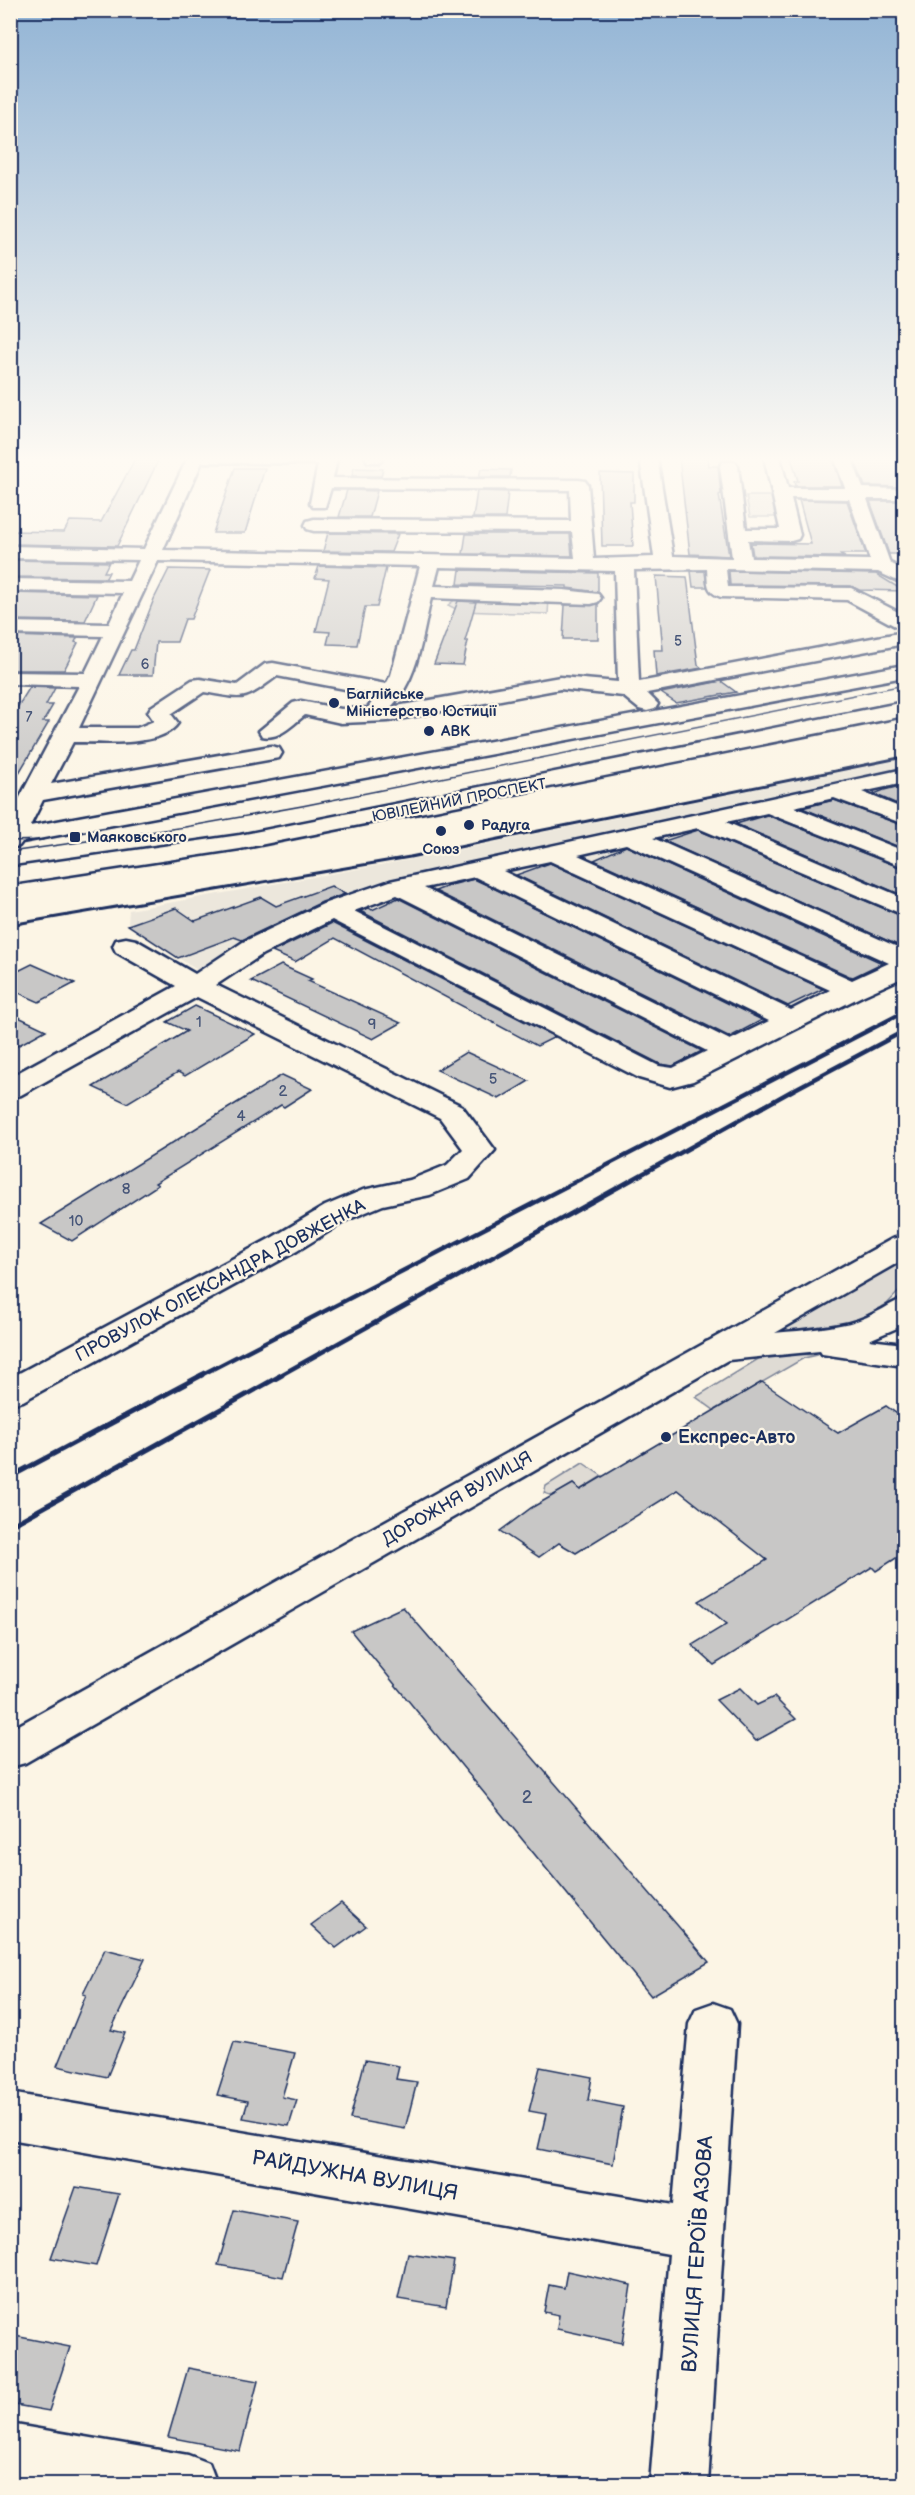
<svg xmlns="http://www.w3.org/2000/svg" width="915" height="2495" viewBox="0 0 915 2495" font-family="'Balsamiq Sans',sans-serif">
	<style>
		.built { fill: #ece7dc }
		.green { fill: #dfdbd4; stroke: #7d8599; stroke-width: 1.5 }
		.building { fill: #c8c7c6; stroke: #1b2f5e; stroke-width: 1.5 }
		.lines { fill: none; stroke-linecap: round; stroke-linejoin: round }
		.minor-casing { stroke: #1b2f5e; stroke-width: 5 }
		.major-casing { stroke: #1b2f5e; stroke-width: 5 }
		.minor { fill: #fcf5e5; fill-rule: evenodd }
		.major { fill: #fcf5e5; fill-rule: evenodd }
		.tram { stroke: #1b2f5e; stroke-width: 1.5 }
		.rail-far2 { stroke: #1b2f5e; stroke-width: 3 }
		.rail-far1 { stroke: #1b2f5e; stroke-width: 4.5 }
		.rail { stroke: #1b2f5e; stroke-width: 5 }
		.poi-dot { fill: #1b2f5e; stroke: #fcf5e5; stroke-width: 2 }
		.labels { text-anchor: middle; stroke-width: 4.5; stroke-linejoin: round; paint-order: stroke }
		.far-number-label { font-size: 14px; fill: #465578 }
		.far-poi-label { font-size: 15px; font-weight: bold; fill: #1b2f5e; stroke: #fcf5e5; text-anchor: start }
		.far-street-label { font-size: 15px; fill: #1b2f5e; stroke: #fcf5e5 }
		.number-label { font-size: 15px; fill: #465578 }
		.street-label { font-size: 18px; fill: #1b2f5e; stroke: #fcf5e5 }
		.poi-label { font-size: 18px; font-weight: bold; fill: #1b2f5e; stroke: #fcf5e5; text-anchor: start }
		.near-number-label { font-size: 18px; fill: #465578 }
		.near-street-label { font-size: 21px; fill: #1b2f5e; stroke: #fcf5e5 }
	</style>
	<rect width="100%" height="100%" fill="#fcf5e5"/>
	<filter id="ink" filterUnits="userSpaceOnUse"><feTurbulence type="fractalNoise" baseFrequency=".0167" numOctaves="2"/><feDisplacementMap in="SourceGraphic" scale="12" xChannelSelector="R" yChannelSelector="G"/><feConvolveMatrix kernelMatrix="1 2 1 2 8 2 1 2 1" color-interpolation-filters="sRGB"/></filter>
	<g filter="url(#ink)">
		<polygon class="built" points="904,759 904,977 691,1076 655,1087 555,1038 537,1046 364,954 381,946 329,917 197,970 128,925 129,910 408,860"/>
		<g class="green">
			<polygon points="746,496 775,496 780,517 750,517"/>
			<polygon points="456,599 549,599 548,614 460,611 448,605"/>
			<polygon points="893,1264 904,1268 904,1286 887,1304 857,1321 756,1340"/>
			<polygon points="768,1353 818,1355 804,1358 714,1410 696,1397"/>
			<polygon points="583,1463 602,1476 580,1490 573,1484 553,1496 544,1493 546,1486"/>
		</g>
		<g class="building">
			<polygon points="136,457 154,457 159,459 117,546 10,544 10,531 64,532 70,521 101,522"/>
			<polygon points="679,457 708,457 709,466 718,466 721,494 719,495 729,556 690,554"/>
			<polygon points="791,457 832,457 842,486 795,486 794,481 798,481"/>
			<polygon points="853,457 894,457 898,460 904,477 904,487 865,486"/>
			<polygon points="235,468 265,468 245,533 213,533"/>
			<polygon points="354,468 383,469 381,476 352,476"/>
			<polygon points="481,469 511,470 510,477 479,477"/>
			<polygon points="600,473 634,474 634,502 630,502 633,546 602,546"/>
			<polygon points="347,490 377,491 370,517 339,517"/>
			<polygon points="477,491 508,492 505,518 473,518"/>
			<polygon points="799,500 847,501 866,554 839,554 845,557 753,556 751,543 811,544"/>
			<polygon points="870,501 904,501 904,554 889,554"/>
			<polygon points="328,533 398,534 391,552 323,551"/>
			<polygon points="466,534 570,534 572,556 463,554"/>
			<polygon points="10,560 109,562 104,572 109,572 106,578 10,577"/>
			<polygon points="319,566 386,568 377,607 365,607 357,645 327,644 330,632 316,631 329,579 315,578"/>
			<polygon points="169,569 210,570 191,619 185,619 177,642 156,642 153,675 119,675 131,650 134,650 154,599"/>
			<polygon points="460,570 598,573 598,592 567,588 567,586 458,584"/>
			<polygon points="691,571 705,571 707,587 693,587"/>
			<polygon points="729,571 876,574 904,591 859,590 851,586 730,585"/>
			<polygon points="656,576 687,577 698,665 702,668 656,676 654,650 663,650"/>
			<polygon points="10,593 97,595 85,621 10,620"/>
			<polygon points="458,601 476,602 465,641 468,641 463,665 434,664"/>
			<polygon points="598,604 598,639 563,639 565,605"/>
			<polygon points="10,636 77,638 75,642 78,643 64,670 10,670"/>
			<polygon points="721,681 736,692 676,703 661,693"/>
			<polygon points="30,687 55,688 46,705 53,705 43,722 49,722 10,788 10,719"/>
			<polygon points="904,785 904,807 874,794 884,790"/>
			<polygon points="834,800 904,826 904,849 802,808"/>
			<polygon points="767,815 904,869 904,896 736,824"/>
			<polygon points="698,830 904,917 904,948 664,841"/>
			<polygon points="626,846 882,963 853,977 849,976 594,860"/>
			<polygon points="550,863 823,989 788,1006 516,875"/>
			<polygon points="474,879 489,886 762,1020 730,1037 435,891 451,885"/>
			<polygon points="331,886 345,894 322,902 242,940 234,937 178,958 128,925 176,908 195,921 261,897 276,906"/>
			<polygon points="398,898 702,1051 673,1066 660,1064 360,911 369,908 372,910"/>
			<polygon points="332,923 555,1037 537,1046 335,938 295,962 272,952"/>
			<polygon points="32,964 75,983 39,1002 10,989 10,975"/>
			<polygon points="281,965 312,979 308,981 401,1023 373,1039 251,981"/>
			<polygon points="195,1006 255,1034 185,1076 178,1072 127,1103 93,1087 187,1031 167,1022"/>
			<polygon points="10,1013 46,1030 10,1050"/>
			<polygon points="466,1052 529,1081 499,1099 437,1070"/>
			<polygon points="282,1075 312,1089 284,1107 281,1105 155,1183 158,1185 72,1241 41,1224"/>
			<polygon points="762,1382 838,1433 886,1406 904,1419 904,1553 876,1571 872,1567 714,1665 692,1645 727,1624 699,1601 767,1560 678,1490 576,1553 559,1543 539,1557 500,1531 531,1508 573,1484 580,1490"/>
			<polygon points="403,1607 709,1962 651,1996 351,1631"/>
			<polygon points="740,1688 757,1705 774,1697 796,1719 756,1741 716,1700"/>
			<polygon points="341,1903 366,1926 336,1948 311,1925"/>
			<polygon points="105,1949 145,1959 111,2030 125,2033 107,2077 57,2066 86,1995 83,1994"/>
			<polygon points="234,2042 295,2053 282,2097 297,2100 289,2126 243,2118 248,2101 217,2095"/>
			<polygon points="365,2060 399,2066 396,2079 417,2082 405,2129 350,2119"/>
			<polygon points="540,2067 592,2077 588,2100 623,2107 613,2164 538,2149 546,2114 529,2111"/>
			<polygon points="76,2187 119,2194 96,2266 51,2258"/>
			<polygon points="234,2210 298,2222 283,2277 218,2265"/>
			<polygon points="408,2254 454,2261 446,2307 398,2299"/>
			<polygon points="567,2271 631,2285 622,2343 557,2329 559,2315 544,2312 549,2285 564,2288"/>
			<polygon points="10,2335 70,2347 49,2411 10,2404"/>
			<polygon points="188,2368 258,2381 240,2451 168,2437"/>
		</g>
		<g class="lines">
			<defs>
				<g id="minor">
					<path d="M188,457H335L337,459L333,478L579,480L585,481L588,485L594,559L654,557L640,457H657L673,556L732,558L720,466L723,462H735L738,466L746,529H780L764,457H780L788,488H845L834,457H851L863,488L904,489V499H867L890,563L904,570V584L878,572L726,569L728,587L851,588L904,615V629L897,627L847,600L721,597C706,592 708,583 707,569L634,570L639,682L904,632V644L647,693L658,704L655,709L647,711L639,709L623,696L560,689L388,721L341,723L305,715C292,725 279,740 262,736L259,731L293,703L301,701L341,709L368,708L377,695L277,676C242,702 246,699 204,692L171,714L178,723C161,748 100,742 73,742L51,784L271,746L279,748L282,753L279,758L43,800L30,826L904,665V677L22,842L19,846L10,848V816L79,686L10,684V672L85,673L103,636L10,634V622L109,624L123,593L10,591V579L129,581L139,560L10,558V546L144,549ZM202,462L318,464L310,503L313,507H325L331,488L570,490L571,521L314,519L307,521L305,525L307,529L314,531L572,532L575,558L163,550ZM791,498L849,499L870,560L751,558L748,540L791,541L798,539L800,535ZM158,561L420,566L391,675L386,684L273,663L265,664L237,685L200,679L192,680L151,707L148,712L154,721L137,728H79ZM439,567L615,571L618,682L560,677L391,707C419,678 422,636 431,598L591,604L598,602L601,598L598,594L564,590L434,586Z"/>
					<polygon points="365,457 382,457 383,458 380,462 368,462"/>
					<path d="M904,769V783L862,792L904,809V824L834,798L794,807L904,851V867L767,813L726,822L904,898V915L698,828L653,838L904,950V977L862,996L693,1081L670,1087L639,1078L332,920L263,954L216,985L462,1106L495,1150L469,1179L430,1195L383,1205L347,1220L297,1251L23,1401L10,1404V1378L273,1237L325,1206L363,1190L410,1180L447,1165L463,1149L440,1118L197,997L21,1095L10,1098V1077L176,986L116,952L113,946L116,940L126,938L136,940L195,974L243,942L323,904L390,881ZM626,844L889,963L852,980L578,855ZM550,861L830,990L791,1010L503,871ZM475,877L769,1021L730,1040L424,888ZM397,895L707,1051L673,1068L659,1066L354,911Z"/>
					<path d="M904,1299V1325L869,1340L904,1344V1366L822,1354L820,1351L718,1361L706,1358L700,1350L706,1342C747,1332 796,1334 840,1325C852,1323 864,1319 875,1313C886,1308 892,1302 904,1299Z"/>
					<polygon points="713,2003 730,2009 737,2024 708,2484 650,2484 669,2254 10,2139 10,2093 673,2205 689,2024 696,2009"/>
					<polygon points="10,2424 188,2455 209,2463 217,2484 26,2484 10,2482"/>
				</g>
				<g id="major">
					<polygon points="904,702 904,716 240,849 10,884 10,868 240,835"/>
					<polygon points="904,1236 904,1259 25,1763 10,1767 10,1730 892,1239"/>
				</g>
			</defs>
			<use href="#minor" class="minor-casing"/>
			<use href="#major" class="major-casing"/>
			<use href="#minor" class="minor"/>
			<use href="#major" class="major"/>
			<g class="tram">
				<polyline points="10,841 43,840"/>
				<polyline points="10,852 185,827 302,806 904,685"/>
			</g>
			<polyline class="rail-far2" points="10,925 410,857 904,757"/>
			<g class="rail-far1">
				<polyline points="199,1376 904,1012"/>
				<polyline points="279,1376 795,1089 904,1031"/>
			</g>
			<g class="rail">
				<polyline points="10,1477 202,1375"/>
				<polyline points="10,1526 282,1375"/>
			</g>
		</g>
	</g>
	<linearGradient id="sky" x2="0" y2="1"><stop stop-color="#92b4d5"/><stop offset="0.57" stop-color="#fefaf3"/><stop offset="1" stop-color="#fefaf3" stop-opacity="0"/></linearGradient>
	<rect width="915" height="806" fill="url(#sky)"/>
	<g class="poi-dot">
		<circle cx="334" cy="703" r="6"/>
		<circle cx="429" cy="731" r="6"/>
		<circle cx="469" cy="825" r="6"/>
		<circle cx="441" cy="831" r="6"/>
		<rect x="69" y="831" width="12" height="12" rx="3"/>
		<circle cx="666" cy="1437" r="6"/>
	</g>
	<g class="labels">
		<g class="far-number-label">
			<text x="678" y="646">5</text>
			<text x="145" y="669">6</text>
			<text x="29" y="722">7</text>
		</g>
		<g class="far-poi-label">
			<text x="346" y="699">Баглійське<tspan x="346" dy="17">Міністерство Юстиції</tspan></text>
			<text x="441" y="736">АВК</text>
			<text x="481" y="830">Радуга</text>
			<text x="87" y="842">Маяковського</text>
			<text x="441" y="854" text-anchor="middle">Союз</text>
		</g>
		<g class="far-street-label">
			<text transform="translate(459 800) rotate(-11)" y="5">ЮВІЛЕЙНИЙ ПРОСПЕКТ</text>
		</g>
		<g class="number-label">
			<text x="199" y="1027">1</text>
			<text x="372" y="1029">9</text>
			<text x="493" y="1084">5</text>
			<text x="283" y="1096">2</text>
			<text x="241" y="1121">4</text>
			<text x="126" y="1194">8</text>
			<text x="76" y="1226">10</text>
		</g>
		<g class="street-label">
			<text transform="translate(220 1280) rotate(-28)" y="6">ПРОВУЛОК ОЛЕКСАНДРА ДОВЖЕНКА</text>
			<text transform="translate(457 1498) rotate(-30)" y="6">ДОРОЖНЯ ВУЛИЦЯ</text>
		</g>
		<g class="poi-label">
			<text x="678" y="1443">Експрес-Авто</text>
		</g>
		<g class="near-number-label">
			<text x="527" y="1803">2</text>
		</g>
		<g class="near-street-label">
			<text transform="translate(355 2175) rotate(10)" y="7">РАЙДУЖНА ВУЛИЦЯ</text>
			<text transform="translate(697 2254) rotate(-86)" y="7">ВУЛИЦЯ ГЕРОЇВ АЗОВА</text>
		</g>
	</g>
	<rect width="915" height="2495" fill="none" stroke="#fcf5e5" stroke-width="36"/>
	<rect x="18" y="18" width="879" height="2459" fill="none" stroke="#1b2f5e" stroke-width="2" filter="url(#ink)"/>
</svg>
